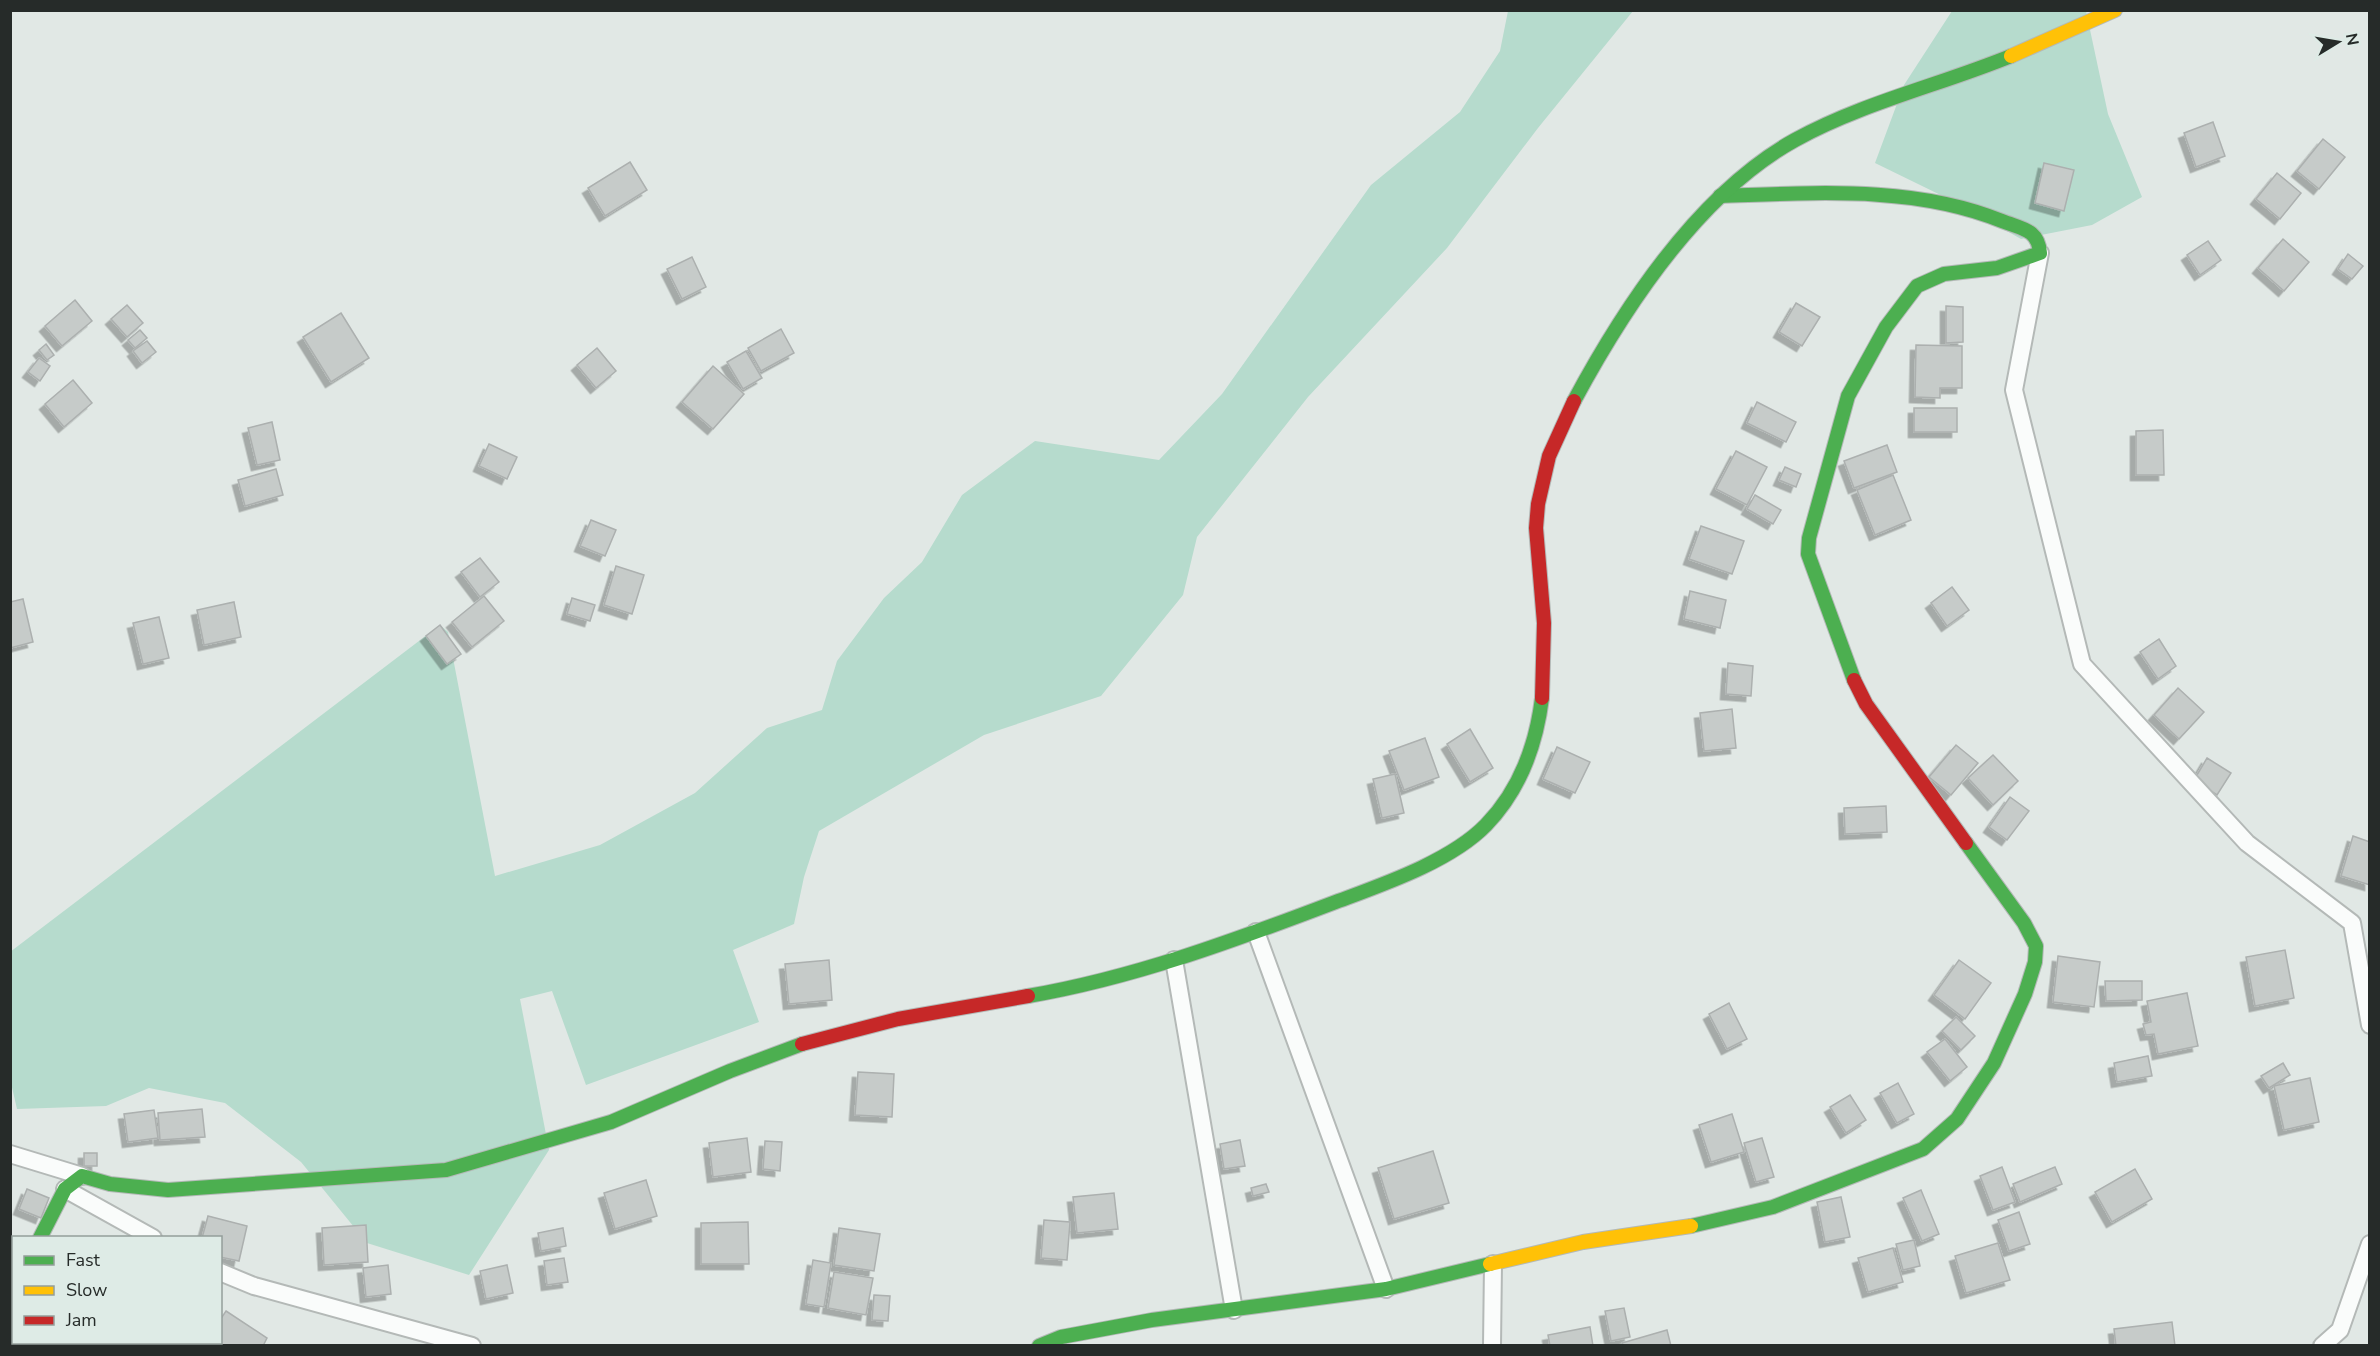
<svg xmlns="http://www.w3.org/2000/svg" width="2380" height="1356" viewBox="0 0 2380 1356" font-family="'Nunito Sans',sans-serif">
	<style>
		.green { fill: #b6dbcd }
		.building { fill: #c6cbc9; stroke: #acb0af; stroke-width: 1.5; filter: url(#shadow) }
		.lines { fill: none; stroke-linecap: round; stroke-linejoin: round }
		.street-casing { stroke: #b4b9b7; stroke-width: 20 }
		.fast-casing { stroke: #b4b9b7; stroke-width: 16 }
		.slow-casing { stroke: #b4b9b7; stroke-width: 16 }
		.jam-casing { stroke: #b4b9b7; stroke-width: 16 }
		.street { stroke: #fafcfb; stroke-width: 16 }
		.fast { stroke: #4caf50; stroke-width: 14 }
		.slow { stroke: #ffc107; stroke-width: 14 }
		.jam { stroke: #c62828; stroke-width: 14 }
	</style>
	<defs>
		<filter id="shadow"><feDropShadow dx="-5.5" dy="5.5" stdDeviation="0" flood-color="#0004"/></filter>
	</defs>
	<rect width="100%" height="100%" fill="#e1e8e5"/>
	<g class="green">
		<polygon points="1508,11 1633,11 1538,128 1447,248 1308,397 1197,537 1183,595 1101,696 984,735 819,831 804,877 794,924 733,950 759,1022 586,1085 552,991 520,999 549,1150 469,1275 367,1243 301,1162 225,1103 149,1088 106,1106 17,1109 11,1083 10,952 440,625 448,632 495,876 600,845 695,793 767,728 822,710 837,661 884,598 922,562 962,495 1035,441 1159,460 1222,394 1371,185 1460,112 1500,51"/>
		<polygon points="1952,11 2086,11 2108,114 2142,197 2092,225 2021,239 1959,204 1875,163 1904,85"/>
	</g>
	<g class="building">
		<polygon points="2213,122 2225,156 2196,167 2184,133"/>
		<polygon points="2323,139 2345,157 2319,189 2297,171"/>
		<polygon points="630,162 647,190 605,216 588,188"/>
		<polygon points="2044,163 2074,170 2064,211 2035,203"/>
		<polygon points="2277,173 2301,193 2280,219 2256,199"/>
		<polygon points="2283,239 2309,262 2284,291 2258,268"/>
		<polygon points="2208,241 2221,260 2200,275 2187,255"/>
		<polygon points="2348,254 2363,266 2352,279 2338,269"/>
		<polygon points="692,257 706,287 682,299 667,269"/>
		<polygon points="75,300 92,321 62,346 45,326"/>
		<polygon points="1796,303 1820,317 1802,346 1779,332"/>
		<polygon points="127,305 143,323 127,337 111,319"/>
		<polygon points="1946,306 1963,307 1963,342 1946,343"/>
		<polygon points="341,313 369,358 331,382 303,337"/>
		<polygon points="781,329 794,353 761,371 748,348"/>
		<polygon points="140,330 147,338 135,348 128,340"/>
		<polygon points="147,341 156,352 142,363 133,351"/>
		<polygon points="46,344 54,355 47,360 39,350"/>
		<polygon points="1916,345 1962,346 1962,388 1940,388 1940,398 1915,397"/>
		<polygon points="597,348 616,371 596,388 577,365"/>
		<polygon points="746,351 762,378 743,389 727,362"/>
		<polygon points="39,358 50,366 40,381 28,372"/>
		<polygon points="713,366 744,394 713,429 682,402"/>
		<polygon points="73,380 92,403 64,427 45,404"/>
		<polygon points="1757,402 1796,422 1786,442 1747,423"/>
		<rect x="1914" y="408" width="43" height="24"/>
		<polygon points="272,422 280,460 257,465 248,428"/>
		<polygon points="2163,430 2164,475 2136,475 2136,431"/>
		<polygon points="489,444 517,457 507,479 479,466"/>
		<polygon points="1887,445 1897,472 1854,488 1844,461"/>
		<polygon points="1736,451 1767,467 1747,505 1716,489"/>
		<polygon points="1785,467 1801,474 1796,487 1779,480"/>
		<polygon points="276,469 283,495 245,506 238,480"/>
		<polygon points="1893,475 1911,520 1875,535 1857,490"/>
		<polygon points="1755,495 1781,510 1773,524 1747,509"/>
		<polygon points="591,520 616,530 605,556 580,546"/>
		<polygon points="1701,526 1744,541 1732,574 1689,559"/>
		<polygon points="480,558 499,582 480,597 461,572"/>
		<polygon points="616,566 644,575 632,614 604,605"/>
		<polygon points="1952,587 1969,610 1947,626 1931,603"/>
		<polygon points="1690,591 1726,600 1720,628 1684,619"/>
		<polygon points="484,596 504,621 472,647 452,622"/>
		<polygon points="572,598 595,605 590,621 567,614"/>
		<polygon points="23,599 33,642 10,648 10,602"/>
		<polygon points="234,602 241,637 204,645 197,610"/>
		<polygon points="159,617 169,658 143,664 133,623"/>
		<polygon points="440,625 461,654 447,664 426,636"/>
		<polygon points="2159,639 2176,666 2158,679 2140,652"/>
		<polygon points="1728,663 1753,666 1751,696 1726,694"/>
		<polygon points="2178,688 2204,712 2179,739 2154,715"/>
		<polygon points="1732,709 1736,748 1704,751 1700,713"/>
		<polygon points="1470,729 1493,768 1470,782 1447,744"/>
		<polygon points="1425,738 1439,777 1404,790 1389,751"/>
		<polygon points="1956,745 1978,763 1951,795 1929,777"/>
		<polygon points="1557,747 1590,762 1575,793 1543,779"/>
		<polygon points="1993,755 2018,781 1993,805 1968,778"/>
		<polygon points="2207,758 2231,773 2217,795 2194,780"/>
		<polygon points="1395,774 1404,813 1382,818 1373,779"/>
		<polygon points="2010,797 2029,811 2007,840 1989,827"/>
		<polygon points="1886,806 1887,832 1845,834 1844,808"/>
		<polygon points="2353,836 2370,842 2370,885 2341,876"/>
		<polygon points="2285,950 2294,998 2255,1006 2246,957"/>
		<polygon points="2058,956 2100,962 2094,1007 2053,1002"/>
		<polygon points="829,960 832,1000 789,1004 785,964"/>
		<polygon points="1959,960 1991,983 1965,1019 1934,995"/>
		<polygon points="2105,981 2142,981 2142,1000 2106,1001"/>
		<polygon points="2187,993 2198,1046 2158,1054 2154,1034 2146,1035 2143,1024 2151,1022 2147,1001"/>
		<polygon points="1729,1003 1747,1039 1727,1049 1709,1014"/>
		<polygon points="1956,1017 1975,1036 1961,1050 1942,1031"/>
		<polygon points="1945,1039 1967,1067 1950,1081 1927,1052"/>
		<polygon points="2148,1056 2152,1076 2117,1082 2114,1063"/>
		<polygon points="2283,1063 2290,1075 2269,1088 2261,1076"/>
		<polygon points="858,1072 894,1074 892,1117 855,1115"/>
		<polygon points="2310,1078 2319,1122 2284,1130 2274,1086"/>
		<polygon points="1898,1083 1914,1114 1897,1123 1880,1093"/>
		<polygon points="1850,1095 1866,1120 1846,1133 1830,1107"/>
		<polygon points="202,1109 205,1137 160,1140 158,1113"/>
		<polygon points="154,1110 158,1138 128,1142 124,1114"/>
		<polygon points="1732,1114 1744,1152 1711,1162 1699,1125"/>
		<polygon points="747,1138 751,1172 713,1177 709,1143"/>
		<polygon points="1762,1138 1774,1177 1756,1182 1744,1143"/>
		<polygon points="1240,1140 1245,1166 1224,1169 1220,1144"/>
		<polygon points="765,1141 782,1142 780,1171 763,1169"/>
		<polygon points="1433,1151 1449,1203 1394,1219 1378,1168"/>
		<rect x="84" y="1153" width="13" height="13"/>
		<polygon points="2002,1167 2015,1202 1993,1210 1980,1176"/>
		<polygon points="2055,1167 2062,1184 2020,1202 2013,1184"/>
		<polygon points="2135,1169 2152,1199 2112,1222 2095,1192"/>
		<polygon points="646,1180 657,1216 615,1229 604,1193"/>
		<polygon points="1266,1184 1269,1192 1253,1196 1251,1188"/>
		<polygon points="27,1189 49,1198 41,1218 19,1209"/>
		<polygon points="1921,1190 1939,1234 1922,1241 1903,1198"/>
		<polygon points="1114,1193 1118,1229 1077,1233 1073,1197"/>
		<polygon points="1841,1197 1850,1237 1825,1242 1817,1202"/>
		<polygon points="2019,1212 2030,1244 2009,1251 1998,1220"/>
		<polygon points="208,1216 247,1226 239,1261 220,1257 220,1238 202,1238"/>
		<polygon points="1044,1220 1070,1222 1067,1260 1041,1258"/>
		<polygon points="748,1222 749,1264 701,1264 701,1223"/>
		<polygon points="366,1225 368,1262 324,1265 322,1228"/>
		<polygon points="563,1228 566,1246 541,1251 538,1233"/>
		<polygon points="839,1228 880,1234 874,1271 834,1265"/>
		<polygon points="1914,1240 1920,1266 1903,1270 1896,1244"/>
		<polygon points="1998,1243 2010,1280 1966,1293 1955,1256"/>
		<polygon points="1893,1248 1903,1282 1868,1292 1858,1258"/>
		<polygon points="564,1258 568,1282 547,1285 544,1261"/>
		<polygon points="813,1260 831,1263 824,1307 806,1304"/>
		<polygon points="388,1265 391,1294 366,1297 363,1268"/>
		<polygon points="507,1265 513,1293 486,1299 480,1271"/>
		<polygon points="834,1272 873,1278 866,1315 828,1308"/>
		<polygon points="874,1295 890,1296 888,1321 872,1320"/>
		<polygon points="1624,1308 1630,1337 1611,1341 1605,1311"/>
		<polygon points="226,1311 267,1338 263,1346 204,1346 206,1342 220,1342 220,1320"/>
		<polygon points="2172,1322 2175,1346 2116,1346 2114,1329"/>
		<polygon points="1590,1327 1593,1346 1550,1346 1548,1335"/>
		<polygon points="1667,1330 1671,1346 1623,1346 1622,1343"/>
	</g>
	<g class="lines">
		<defs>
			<g id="street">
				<polyline points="2040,253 2014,390 2082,664 2247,843 2352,923 2370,1025"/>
				<polyline points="1256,932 1386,1289"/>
				<polyline points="1174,960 1234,1310"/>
				<polyline points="10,1154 82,1176"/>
				<polyline points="65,1189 153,1238"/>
				<polyline points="220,1272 254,1286 472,1346"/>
				<polyline points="1492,1346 1493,1264"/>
				<polyline points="2322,1346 2340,1330 2370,1244"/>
			</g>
			<g id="fast">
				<path d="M1720,196C1814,193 1914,185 2002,221C2022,229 2038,229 2040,253L1997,268L1944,274L1917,286L1886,327L1848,396L1809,538L1808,554L1854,680"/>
				<path d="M1574,401C1625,306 1699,193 1795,140C1862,103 1940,85 2011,56"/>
				<path d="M1028,996C1133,978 1233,941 1333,903C1381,885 1450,862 1486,825C1520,790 1536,746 1542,698"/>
				<polyline points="1691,1226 1773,1207 1923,1149 1957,1119 1994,1063 2025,994 2035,962 2036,946 2024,923 1966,843"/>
				<polyline points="40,1238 65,1189 82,1176 110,1184 168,1190 446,1170 611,1122 730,1071 802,1044"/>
				<polyline points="1039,1346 1061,1337 1152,1320 1386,1289 1490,1264"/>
			</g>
			<g id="slow">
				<polyline points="2011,56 2115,10"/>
				<polyline points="1490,1264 1583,1242 1691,1226"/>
				<polyline points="10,1297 14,1290"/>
			</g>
			<g id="jam">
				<polyline points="1854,680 1866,704 1966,843"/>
				<polyline points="1542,698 1544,623 1536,528 1538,504 1549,456 1574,401"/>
				<polyline points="802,1044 898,1019 1028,996"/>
			</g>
		</defs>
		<use href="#street" class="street-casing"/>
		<use href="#fast" class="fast-casing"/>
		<use href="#slow" class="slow-casing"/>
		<use href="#jam" class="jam-casing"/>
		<use href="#street" class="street"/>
		<use href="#fast" class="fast"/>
		<use href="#slow" class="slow"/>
		<use href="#jam" class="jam"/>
	</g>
	<rect width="2380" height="1356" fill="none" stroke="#262b29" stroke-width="24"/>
	<rect x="12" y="1236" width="210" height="108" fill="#deebe6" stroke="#949e9a" stroke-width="1.5"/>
	<rect x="24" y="1256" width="30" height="9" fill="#4caf50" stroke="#949e9a" stroke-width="1.5"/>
	<text x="66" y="1266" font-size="18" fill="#262b29">Fast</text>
	<rect x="24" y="1286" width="30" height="9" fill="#ffc107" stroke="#949e9a" stroke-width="1.5"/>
	<text x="66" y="1296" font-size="18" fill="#262b29">Slow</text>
	<rect x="24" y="1316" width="30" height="9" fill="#c62828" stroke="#949e9a" stroke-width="1.5"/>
	<text x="66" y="1326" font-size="18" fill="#262b29">Jam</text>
	<g transform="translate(2338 42) rotate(79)" stroke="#deebe6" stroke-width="4.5" paint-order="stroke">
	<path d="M0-4.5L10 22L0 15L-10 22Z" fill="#262b29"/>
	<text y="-9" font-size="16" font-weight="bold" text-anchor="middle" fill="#262b29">N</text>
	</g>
</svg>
